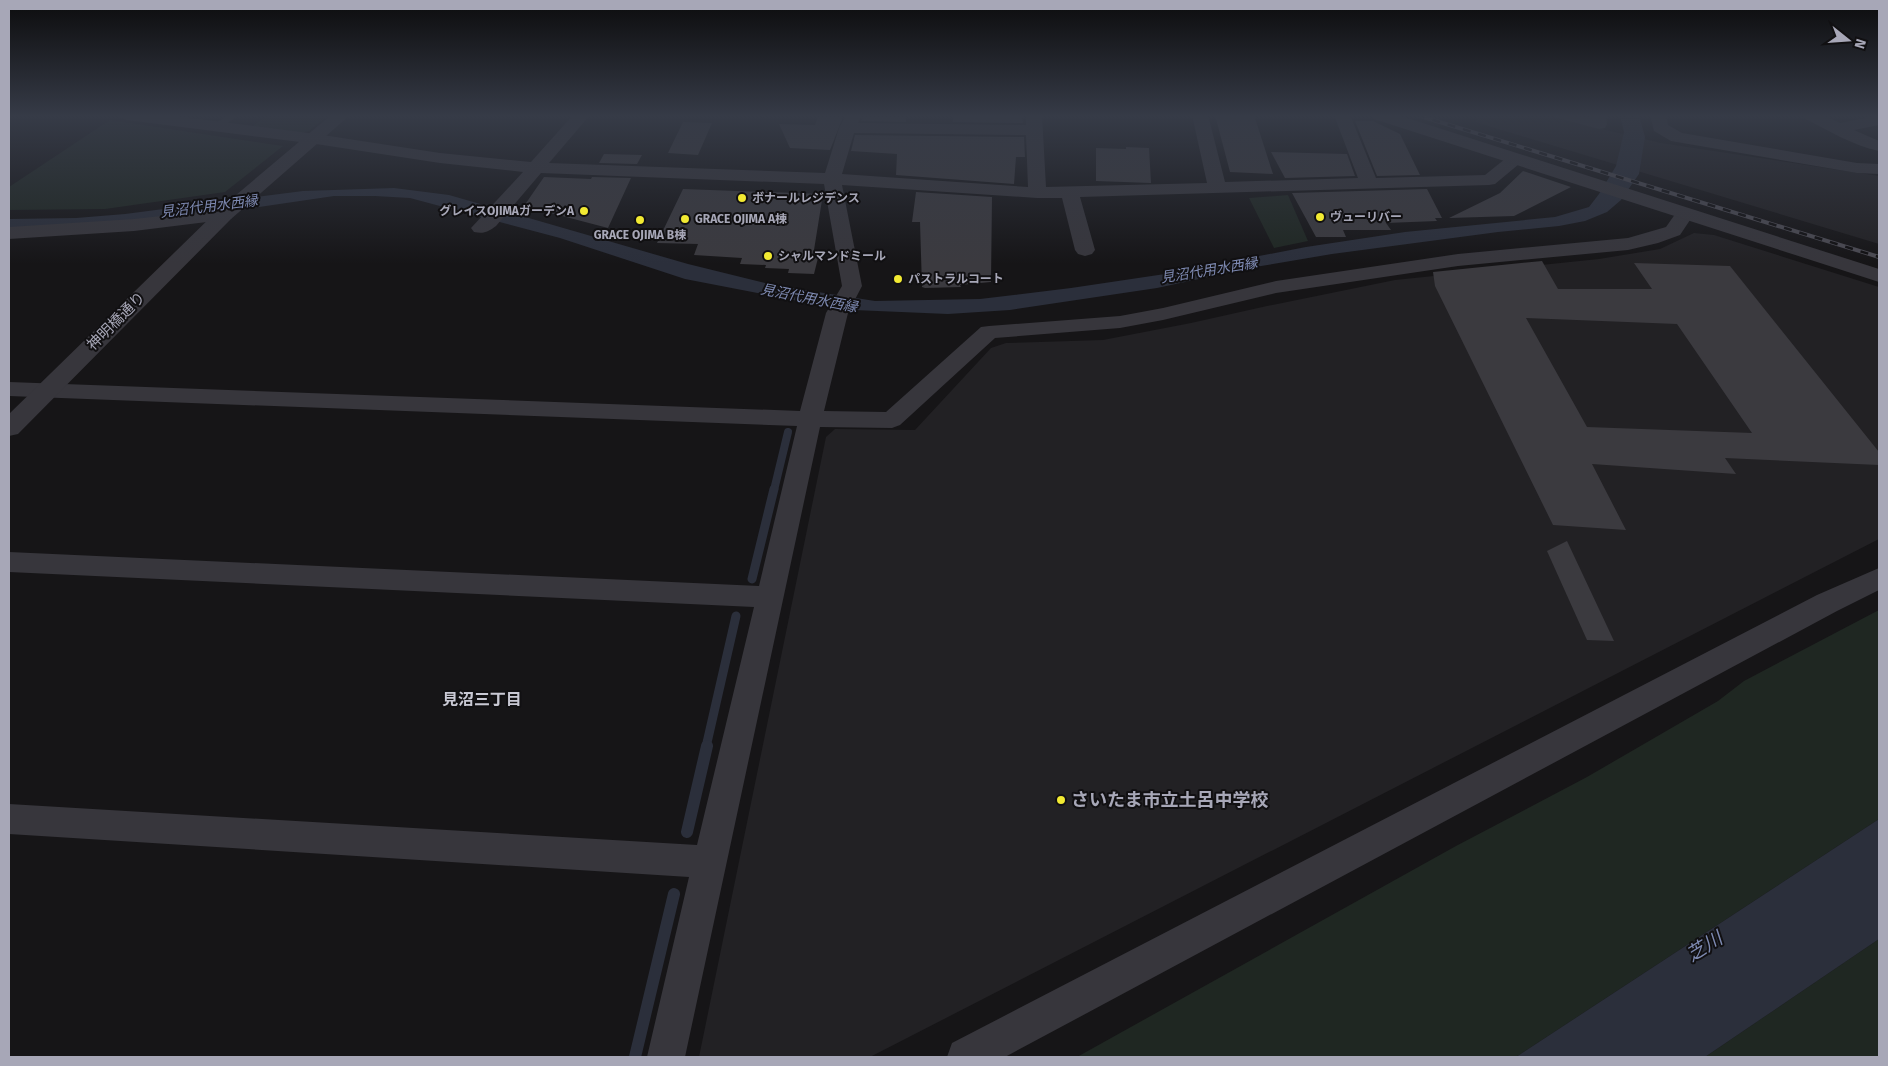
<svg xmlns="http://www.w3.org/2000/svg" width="1888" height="1066" viewBox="0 0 1888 1066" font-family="'Fira Sans','Noto Sans JP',sans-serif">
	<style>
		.built { fill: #222124 }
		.green { fill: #1f2722 }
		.water { fill: #2b2f3b }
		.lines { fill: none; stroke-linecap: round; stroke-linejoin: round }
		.stream-far2 { stroke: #2b2f3b; stroke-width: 8 }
		.stream-far1 { stroke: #2b2f3b; stroke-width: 9 }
		.stream { stroke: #2b2f3b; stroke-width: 12 }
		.building { fill: #3b3a3f; fill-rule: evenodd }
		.service { fill: #37363c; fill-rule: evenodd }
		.minor { fill: #37363c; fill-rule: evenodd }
		.tertiary { fill: #37363c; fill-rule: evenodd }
		.rail-casing { stroke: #4c4b53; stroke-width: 4 }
		.rail { stroke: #111012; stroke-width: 2.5; stroke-dasharray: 8; stroke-linecap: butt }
		.poi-dot { fill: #f2ea32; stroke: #111012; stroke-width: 2 }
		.labels { text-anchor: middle; stroke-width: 4; stroke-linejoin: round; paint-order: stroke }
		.far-poi-label { font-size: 12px; font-weight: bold; fill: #a7a7b7; stroke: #111012; text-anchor: start }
		.far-water-label { font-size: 14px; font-style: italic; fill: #7e8ab2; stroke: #111012 }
		.street-label { font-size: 15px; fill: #a7a7b7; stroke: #111012 }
		.neighbourhood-label { font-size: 16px; font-weight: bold; fill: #c8c8d3; stroke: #111012 }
		.near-poi-label { font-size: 18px; font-weight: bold; fill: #a7a7b7; stroke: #111012; text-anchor: start }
		.near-water-label { font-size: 19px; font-style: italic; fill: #7e8ab2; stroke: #111012 }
	</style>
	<rect width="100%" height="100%" fill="#161517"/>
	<g class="built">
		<polygon points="1480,115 1543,115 1661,143 1879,176 1879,244 1475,122"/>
		<polygon points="1694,233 1714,235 1879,287 1879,539 870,1057 699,1057 826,437 835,429 915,430 991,348 1006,343 1103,340 1191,323 1267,306 1395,280 1599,259 1660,249"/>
	</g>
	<g class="green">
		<polygon points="268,115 328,115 309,131 297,134 251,127"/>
		<polygon points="110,120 283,146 225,192 105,209 9,210 9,187"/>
		<polygon points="1288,195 1308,241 1274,248 1249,198"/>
		<polygon points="1879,610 1879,819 1516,1057 1077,1057 1456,846 1587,777 1718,701 1744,681"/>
		<polygon points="1879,939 1879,1057 1705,1057"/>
	</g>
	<g class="water">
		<polygon points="1620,115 1639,115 1645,137 1639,174 1621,200 1607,212 1585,221 1559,226 1498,232 1332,254 1255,267 1157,288 1010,310 948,314 854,310 819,305 685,279 560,238 410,198 375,196 334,196 204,215 47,227 9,228 9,219 76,218 125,214 303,191 394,188 449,195 688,264 773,285 875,301 980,299 1071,288 1165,274 1306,247 1405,232 1555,217 1589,207 1599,194 1616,166 1624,132"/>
		<polygon points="1879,819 1879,939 1705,1057 1516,1057"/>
	</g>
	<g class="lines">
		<polyline class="stream-far2" points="774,490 788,432"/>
		<g class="stream-far1">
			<polyline points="752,579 774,489"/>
			<polyline points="706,747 736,616"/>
		</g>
		<g class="stream">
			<polyline points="687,832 707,746"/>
			<polyline points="635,1057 674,894"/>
		</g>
	</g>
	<g class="building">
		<polygon points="953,115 1022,116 1023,123 953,122"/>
		<polygon points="1215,115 1254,115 1273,174 1230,172"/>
		<polygon points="818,117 843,117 830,150 790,148 779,124 815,125"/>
		<polygon points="863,117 906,117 906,122 861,121"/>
		<polygon points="1355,121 1373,121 1400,134 1420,175 1377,176"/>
		<polygon points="683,122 712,123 698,155 668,153"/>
		<polygon points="855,135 1024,137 1025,157 1016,157 1014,184 896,175 897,154 851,151"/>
		<polygon points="1126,147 1149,148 1151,183 1096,181 1096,148 1126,149"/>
		<polygon points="1271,152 1347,154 1355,176 1285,178"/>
		<polygon points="604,154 642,155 637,164 599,163"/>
		<polygon points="1523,171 1571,187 1514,216 1449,218 1500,193"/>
		<polygon points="544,177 591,179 592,177 631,178 608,228 524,206"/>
		<polygon points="683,189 823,194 814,250 820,250 814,274 788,273 789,269 765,268 766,265 740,264 742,258 694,255 698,244 657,243"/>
		<polygon points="1427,189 1442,218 1435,218 1437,221 1386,223 1391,230 1343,230 1346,237 1316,237 1292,193"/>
		<polygon points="916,192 992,197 991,282 960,285 961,287 925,288 922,287 920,222 912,222"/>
		<path d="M1542,261L1558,289H1652L1634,263L1730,266L1879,452V465L1725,458L1736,474L1592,464L1626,530L1553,525L1435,286L1433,272ZM1526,318L1677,324L1752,433L1587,427Z"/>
		<polygon points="1567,541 1614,641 1587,640 1547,551"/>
	</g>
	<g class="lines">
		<polygon class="service" points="229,115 239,115 220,128 214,128 214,124"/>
		<g class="minor">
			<path d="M119,115H167L316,134L440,153L531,162L573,115H590L549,163L825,173L839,128L846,115H862L858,123L1026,125V115H1042L1046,187L1207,183L1192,115H1208L1225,182L1358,178L1334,115H1350L1376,178L1485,175L1510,155L1516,154L1522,155L1525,159L1495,184L1489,185L1080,197L1095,250L1092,254L1085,256L1078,254L1075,250L1062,198H1037L842,185L862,286L848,313L824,411L886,412L981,327L989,326L1120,316L1163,308L1276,281L1458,254L1628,238L1666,227L1678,210L1685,208L1692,210L1694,214L1680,235L1658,243L1628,250L1458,266L1276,293L1163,320L1120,328L995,338L900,425L892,428L820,427L685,1057H647L689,877L9,834V804L697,845L754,607L9,572V552L759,586L797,426L9,396V382L800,411L826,313L842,286L824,184L541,173L496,226C488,232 484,234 474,232L471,228L523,172L440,163L316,144L127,120L121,118ZM854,133L1026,135L1028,187L842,174Z"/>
			<polygon points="1555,115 1590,117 1590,115 1606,115 1607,124 1605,128 1599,129 1557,118"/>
			<polygon points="1650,115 1666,115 1668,125 1682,133 1857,163 1879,164 1879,174 1857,173 1671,141 1654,131"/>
			<path d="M1802,115H1823L1840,123L1879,115V125L1854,130L1879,141V151C1852,145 1829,131 1804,118Z"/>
			<polygon points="224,209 231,211 233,215 231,219 134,231 9,239 9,227 134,219"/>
			<polygon points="1879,568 1879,590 1837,611 1005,1057 947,1057 952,1043 1817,595"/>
		</g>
		<g class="tertiary">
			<polygon points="331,115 350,115 231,219 18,434 9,436 9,414 217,211"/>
			<polygon points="1372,115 1398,115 1879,269 1879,282 1374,119"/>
		</g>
		<defs>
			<polyline id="rail" points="1417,115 1879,257"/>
		</defs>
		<use href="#rail" class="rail-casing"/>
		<use href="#rail" class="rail"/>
	</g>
	<linearGradient id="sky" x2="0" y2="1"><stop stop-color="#0c0c0d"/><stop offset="0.44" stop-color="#363b47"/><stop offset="1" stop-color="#363b47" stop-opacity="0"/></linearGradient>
	<rect width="1888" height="264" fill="url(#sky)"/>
	<g class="poi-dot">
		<circle cx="742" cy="198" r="5"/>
		<circle cx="584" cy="211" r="5"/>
		<circle cx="1320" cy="217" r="5"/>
		<circle cx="685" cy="219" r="5"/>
		<circle cx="640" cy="220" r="5"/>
		<circle cx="768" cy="256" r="5"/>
		<circle cx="898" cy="279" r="5"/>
		<circle cx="1061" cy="800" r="5"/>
	</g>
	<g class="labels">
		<g class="far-poi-label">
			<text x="752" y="202">ボナールレジデンス</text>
			<text x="574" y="215" text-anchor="end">グレイスOJIMAガーデンA</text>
			<text x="1330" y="221">ヴューリバー</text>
			<text x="695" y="223">GRACE OJIMA A棟</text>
			<text x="640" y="239" text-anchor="middle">GRACE OJIMA B棟</text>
			<text x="778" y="260">シャルマンドミール</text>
			<text x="908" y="283">パストラルコート</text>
		</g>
		<g class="far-water-label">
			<text transform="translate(209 206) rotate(-7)" y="5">見沼代用水西縁</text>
			<text transform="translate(1209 270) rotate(-9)" y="5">見沼代用水西縁</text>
			<text transform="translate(809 298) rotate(11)" y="5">見沼代用水西縁</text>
		</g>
		<g class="street-label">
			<text transform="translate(116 321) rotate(-45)" y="5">神明橋通り</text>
		</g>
		<g class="neighbourhood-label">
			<text x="482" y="705">見沼三丁目</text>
		</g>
		<g class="near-poi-label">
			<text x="1071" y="806">さいたま市立土呂中学校</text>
		</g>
		<g class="near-water-label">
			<text transform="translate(1704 946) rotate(-32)" y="7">芝川</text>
		</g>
	</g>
	<rect width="1888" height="1066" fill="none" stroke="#a7a7b7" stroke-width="20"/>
	<g transform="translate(1848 40) rotate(107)" stroke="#111012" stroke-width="4" paint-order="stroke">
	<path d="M0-4L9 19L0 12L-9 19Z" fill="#a7a7b7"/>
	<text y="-8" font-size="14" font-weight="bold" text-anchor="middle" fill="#a7a7b7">N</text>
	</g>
</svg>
